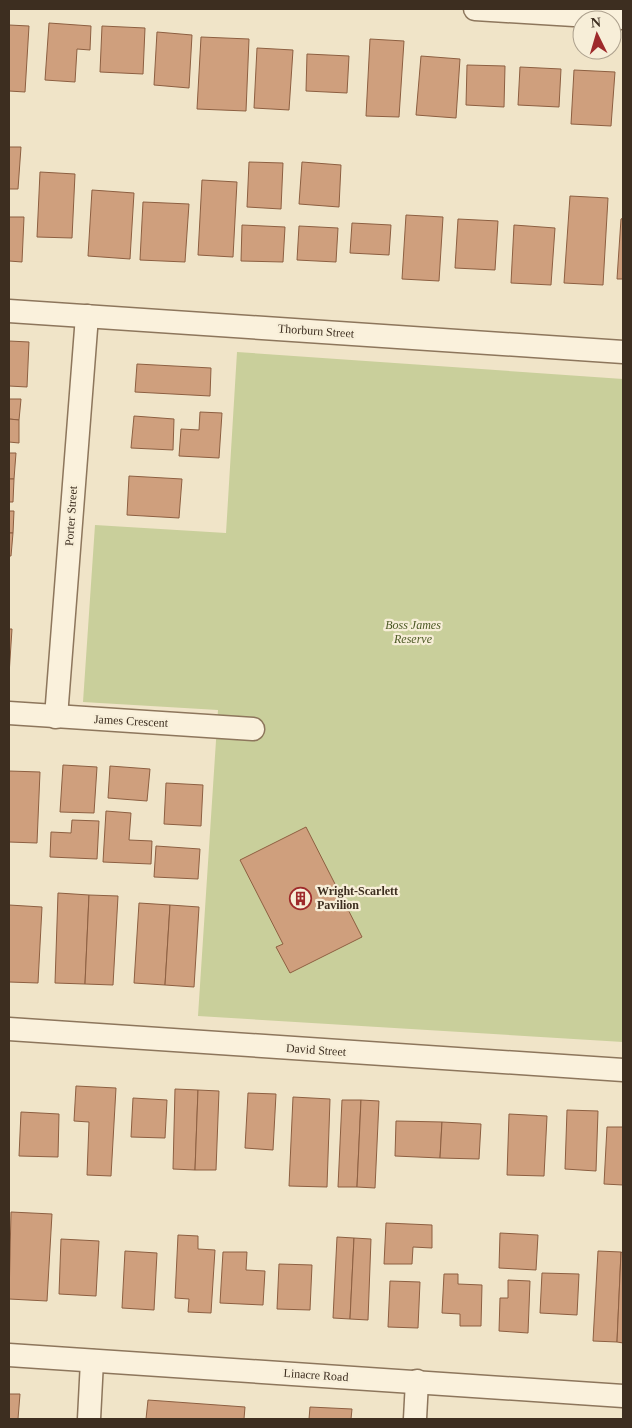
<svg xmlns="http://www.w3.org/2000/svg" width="632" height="1428" viewBox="0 0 632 1428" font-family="Georgia,serif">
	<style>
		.green { fill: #c9cf9b }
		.building { fill: #cf9f7d; stroke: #8d5f41 }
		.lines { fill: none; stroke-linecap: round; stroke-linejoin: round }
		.street-casing { stroke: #8d765c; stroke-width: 25 }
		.street { stroke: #faf1dc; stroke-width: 22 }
		.labels { text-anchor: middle; stroke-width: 4.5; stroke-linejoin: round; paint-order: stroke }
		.street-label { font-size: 12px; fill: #3d2e20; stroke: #f7eed8 }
		.park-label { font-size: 12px; font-style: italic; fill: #4d5a26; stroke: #f7eed8 }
		.poi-label { font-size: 12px; font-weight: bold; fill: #3d2e20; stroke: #f7eed8; text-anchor: start }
	</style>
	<rect width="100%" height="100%" fill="#f0e4c8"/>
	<polygon class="green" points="237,352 623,379 623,1042 198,1016 218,710 83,702 95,525 226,533"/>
	<g class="building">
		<polygon points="49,23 91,26 90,50 77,49 75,82 45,80"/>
		<polygon points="9,25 29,26 25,92 9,91"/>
		<polygon points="102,26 145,28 143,74 100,72"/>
		<polygon points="157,32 192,35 189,88 154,85"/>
		<polygon points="201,37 249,39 246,111 197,109"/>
		<polygon points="370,39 404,41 399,117 366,116"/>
		<polygon points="257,48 293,50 289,110 254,108"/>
		<polygon points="307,54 349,56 347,93 306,91"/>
		<polygon points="421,56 460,59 456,118 416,115"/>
		<polygon points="467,65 505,66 504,107 466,105"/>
		<polygon points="520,67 561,69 559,107 518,105"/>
		<polygon points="574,70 615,72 611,126 571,124"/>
		<polygon points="9,147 21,147 18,189 9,189"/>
		<polygon points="249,162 283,163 281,209 247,207"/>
		<polygon points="302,162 341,165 339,207 299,204"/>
		<polygon points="40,172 75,174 72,238 37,237"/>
		<polygon points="202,180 237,182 233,257 198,255"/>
		<polygon points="92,190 134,193 130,259 88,256"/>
		<polygon points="570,196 608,198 603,285 564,283"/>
		<polygon points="143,202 189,204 185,262 140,260"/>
		<polygon points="406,215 443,217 439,281 402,279"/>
		<polygon points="9,217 24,217 22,262 9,261"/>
		<polygon points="623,218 623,279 617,279 621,219"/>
		<polygon points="458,219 498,221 495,270 455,268"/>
		<polygon points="352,223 391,225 389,255 350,253"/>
		<polygon points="242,225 285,227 283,262 241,261"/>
		<polygon points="514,225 555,228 551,285 511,283"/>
		<polygon points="299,226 338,228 336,262 297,260"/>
		<polygon points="9,341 29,342 27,387 9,386"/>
		<polygon points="137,364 211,368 210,396 135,392"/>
		<polygon points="9,399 21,399 19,420 9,419"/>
		<polygon points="200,412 222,413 219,458 179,456 181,429 199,430"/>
		<polygon points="134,416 174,419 173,450 131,448"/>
		<polygon points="9,419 19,420 19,443 9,442"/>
		<polygon points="9,453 16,453 14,479 9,479"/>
		<polygon points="129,476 182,479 179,518 127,515"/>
		<polygon points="9,479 14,479 13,502 9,502"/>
		<polygon points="9,511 14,511 13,533 9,533"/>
		<polygon points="9,533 13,533 11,556 9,556"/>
		<polygon points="9,629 12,629 9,675"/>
		<polygon points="63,765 97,767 94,813 60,812"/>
		<polygon points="110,766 150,769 147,801 108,798"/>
		<polygon points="9,771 40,772 37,843 9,842"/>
		<polygon points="166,783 203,785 201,826 164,824"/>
		<polygon points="106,811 131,813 129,840 152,841 151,864 103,862"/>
		<polygon points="72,820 99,821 97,859 50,857 51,832 71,833"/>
		<polygon points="306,827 362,937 290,973 276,947 283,944 240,860"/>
		<polygon points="156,846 200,849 198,879 154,877"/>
		<polygon points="58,893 89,895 85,984 55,983"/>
		<polygon points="89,895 118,896 113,985 85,984"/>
		<polygon points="139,903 170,905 165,985 134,983"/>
		<polygon points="9,905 42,907 38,983 9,982"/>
		<polygon points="170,905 199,907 194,987 165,985"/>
		<polygon points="76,1086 116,1088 111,1176 87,1175 89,1122 74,1121"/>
		<polygon points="175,1089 198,1090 195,1170 173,1169"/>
		<polygon points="198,1090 219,1091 216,1170 195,1170"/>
		<polygon points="248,1093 276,1094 273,1150 245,1148"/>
		<polygon points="293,1097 330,1099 327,1187 289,1186"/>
		<polygon points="133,1098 167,1100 165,1138 131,1137"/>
		<polygon points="342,1100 361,1100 357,1187 338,1187"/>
		<polygon points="361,1100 379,1101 375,1188 357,1187"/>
		<polygon points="567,1110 598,1111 596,1171 565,1169"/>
		<polygon points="21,1112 59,1114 58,1157 19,1156"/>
		<polygon points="509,1114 547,1116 544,1176 507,1175"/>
		<polygon points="396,1121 442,1122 440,1158 395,1156"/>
		<polygon points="442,1122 481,1124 479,1159 440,1158"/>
		<polygon points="607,1127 623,1127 623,1185 604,1184"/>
		<polygon points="11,1212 52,1214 47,1301 9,1299"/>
		<polygon points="386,1223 432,1225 432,1248 413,1247 412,1264 384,1264"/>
		<polygon points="500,1233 538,1235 536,1270 499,1268"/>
		<polygon points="178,1235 198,1236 198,1249 215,1250 211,1313 188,1312 189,1299 175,1298"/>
		<polygon points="337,1237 354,1238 350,1319 333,1318"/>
		<polygon points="354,1238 371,1239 368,1320 350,1319"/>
		<polygon points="61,1239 99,1241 96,1296 59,1294"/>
		<polygon points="125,1251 157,1253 154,1310 122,1308"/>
		<polygon points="598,1251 621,1252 617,1342 593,1341"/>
		<polygon points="223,1252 247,1252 246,1270 265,1271 263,1305 220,1303"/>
		<polygon points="621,1252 623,1253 623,1343 617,1342"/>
		<polygon points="279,1264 312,1265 310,1310 277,1309"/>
		<polygon points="542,1273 579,1274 577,1315 540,1313"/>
		<polygon points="444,1274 458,1274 458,1284 482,1285 481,1326 460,1326 460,1314 442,1313"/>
		<polygon points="508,1280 530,1281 528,1333 499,1331 500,1298 508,1298"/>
		<polygon points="390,1281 420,1282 418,1328 388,1327"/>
		<polygon points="9,1394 20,1394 18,1419 9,1419"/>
		<polygon points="148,1400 245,1407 244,1419 146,1419"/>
		<polygon points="310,1407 352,1409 351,1419 309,1419"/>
	</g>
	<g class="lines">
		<defs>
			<g id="street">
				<polyline points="475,9 623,18"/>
				<polyline points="9,311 623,352"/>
				<polyline points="9,713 253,729"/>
				<polyline points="56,717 87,316"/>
				<polyline points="9,1029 623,1070"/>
				<polyline points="9,1355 623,1396"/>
				<polyline points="89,1419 92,1361"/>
				<polyline points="415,1419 417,1381"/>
			</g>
		</defs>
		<use href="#street" class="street-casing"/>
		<use href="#street" class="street"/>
	</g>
	<defs>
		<symbol id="building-ring" viewBox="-11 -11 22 22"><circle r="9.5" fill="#f7eed8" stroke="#9e2a2b" stroke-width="1.5"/><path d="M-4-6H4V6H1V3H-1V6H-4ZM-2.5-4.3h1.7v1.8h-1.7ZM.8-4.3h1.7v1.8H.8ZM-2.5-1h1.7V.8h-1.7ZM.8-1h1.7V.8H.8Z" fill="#9e2a2b"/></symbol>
	</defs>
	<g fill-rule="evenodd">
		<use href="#building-ring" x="288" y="886" width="25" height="25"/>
	</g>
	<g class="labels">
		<g class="street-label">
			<text transform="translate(316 331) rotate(4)" y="4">Thorburn Street</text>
			<text transform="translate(71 516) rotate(-86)" y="4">Porter Street</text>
			<text transform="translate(131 721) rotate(3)" y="4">James Crescent</text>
			<text transform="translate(316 1050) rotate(4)" y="4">David Street</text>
			<text transform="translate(316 1375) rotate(4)" y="4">Linacre Road</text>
		</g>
		<g class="park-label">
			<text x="413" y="629">Boss James<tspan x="413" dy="14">Reserve</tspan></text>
		</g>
		<g class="poi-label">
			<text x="317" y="895">Wright-Scarlett<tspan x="317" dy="14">Pavilion</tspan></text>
		</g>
	</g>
	<rect width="632" height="1428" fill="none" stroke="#3d2e20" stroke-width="20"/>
	<g transform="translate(597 35) rotate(355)"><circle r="24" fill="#f7eed8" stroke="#ada18e"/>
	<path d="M0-4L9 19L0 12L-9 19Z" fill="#9e2a2b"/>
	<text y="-8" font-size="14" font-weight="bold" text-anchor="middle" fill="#3d2e20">N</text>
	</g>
</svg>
